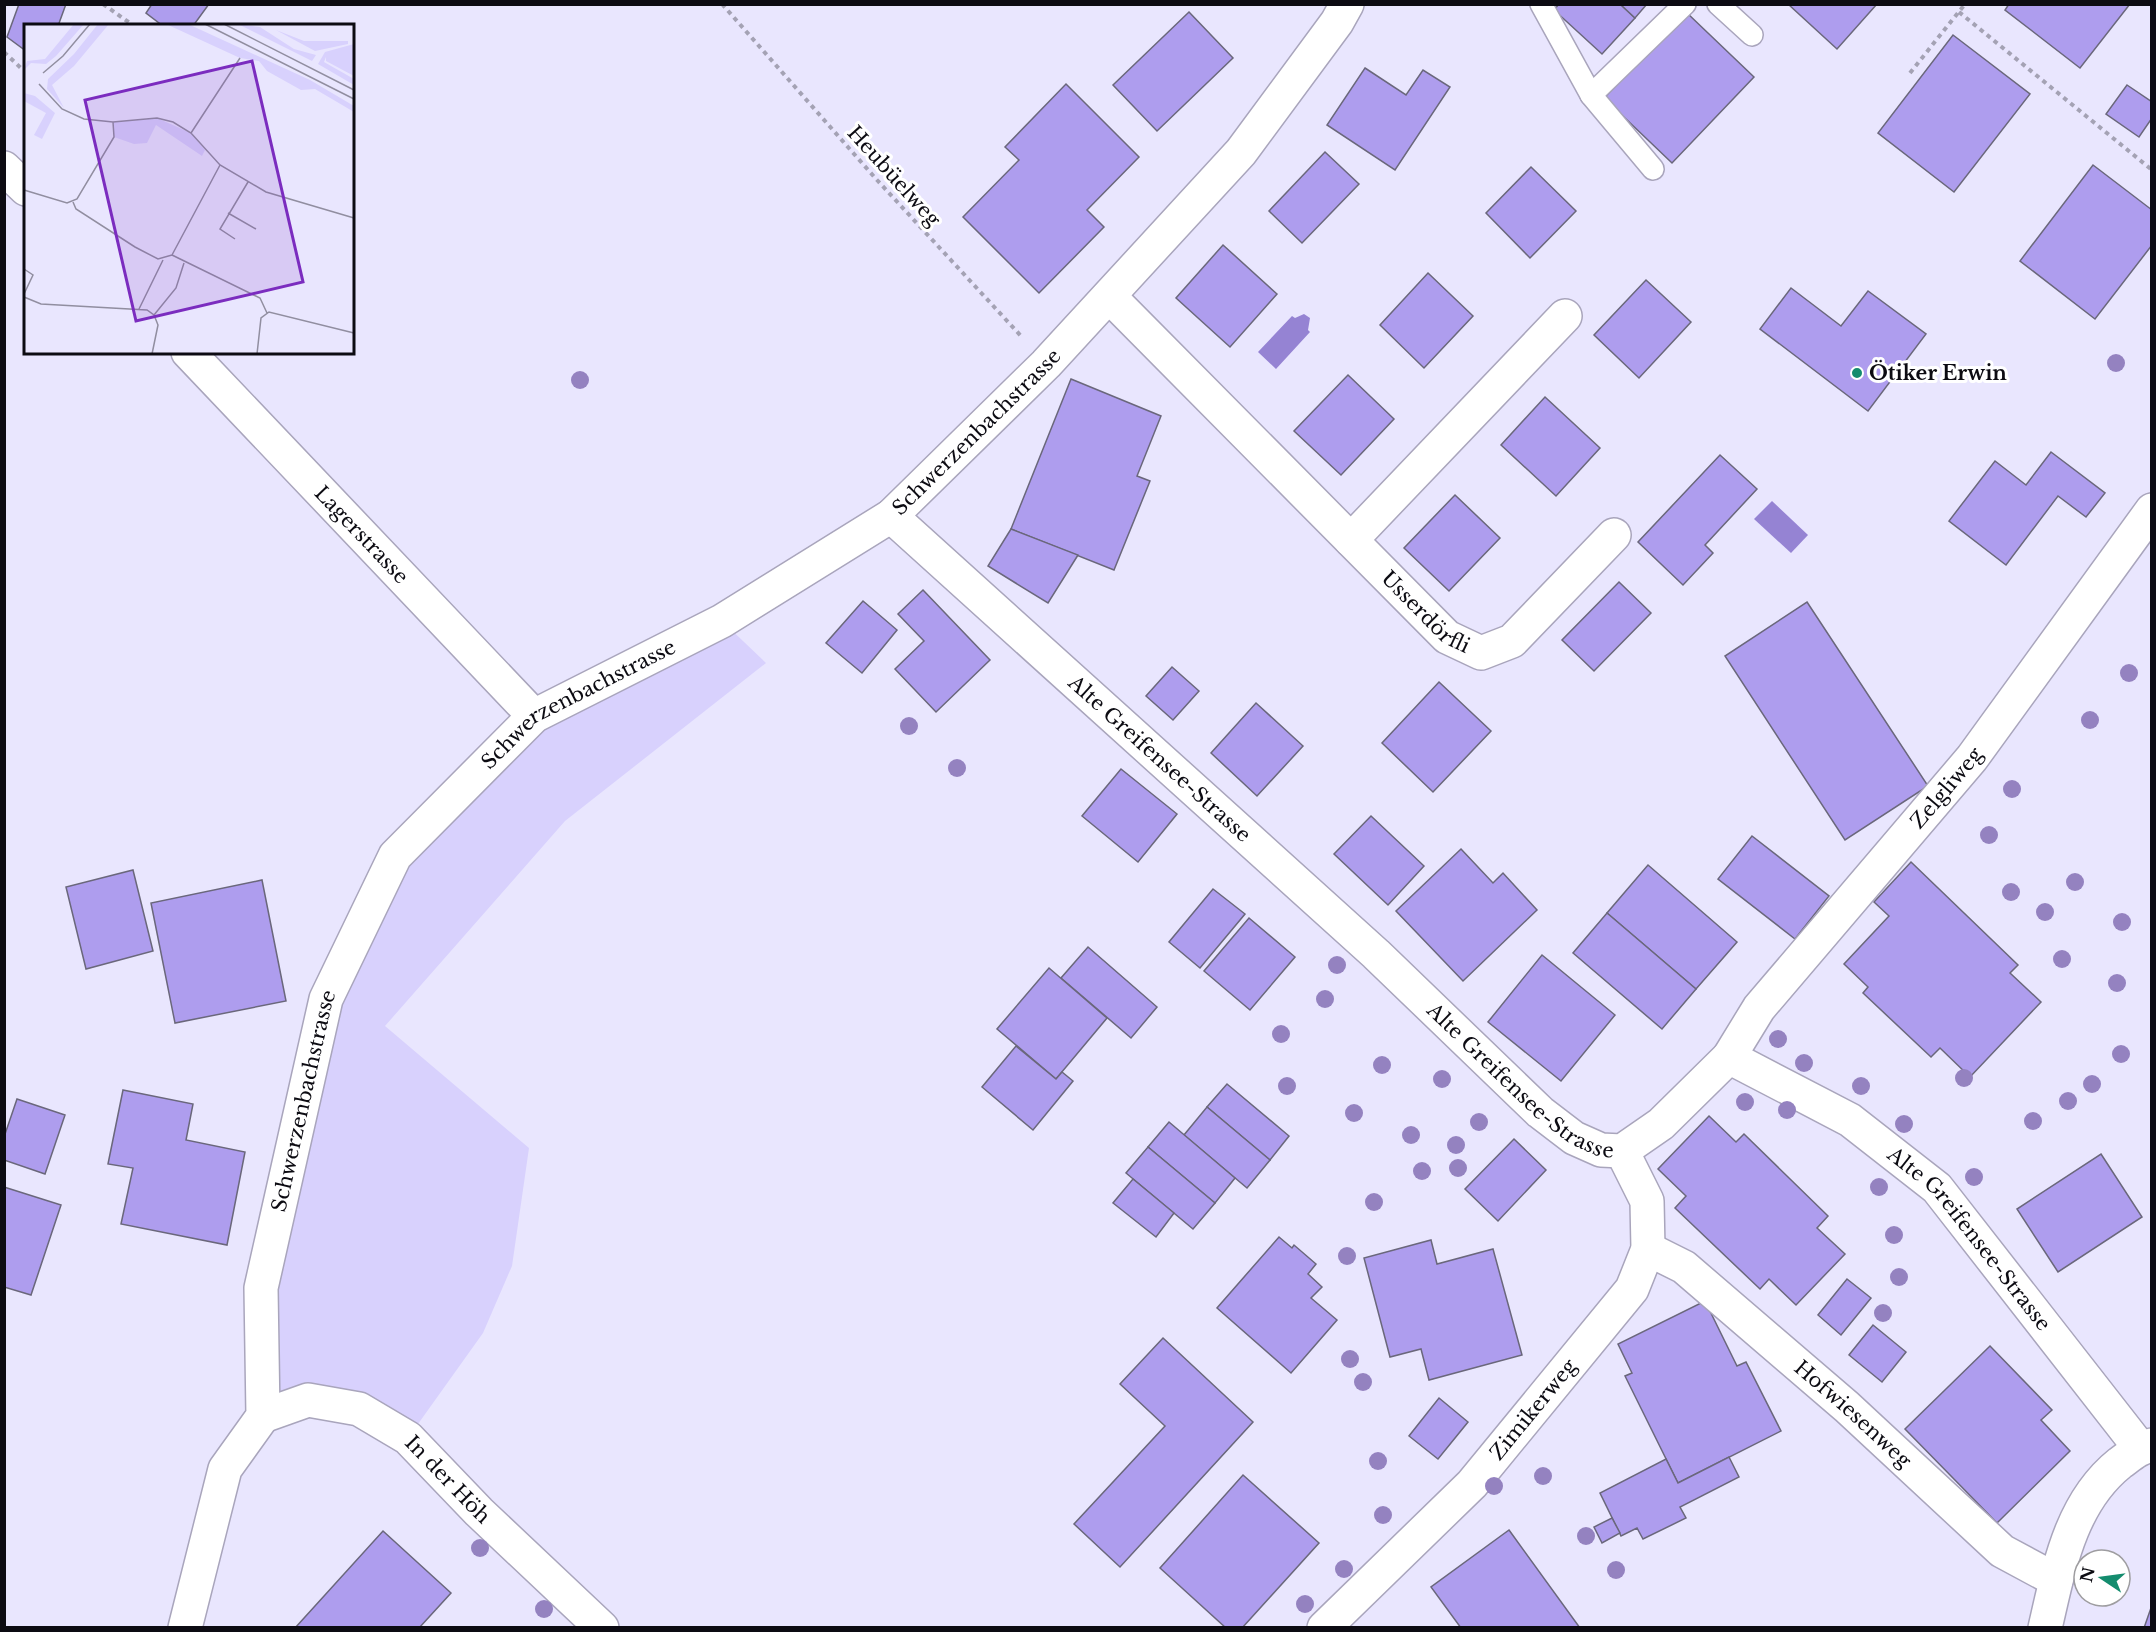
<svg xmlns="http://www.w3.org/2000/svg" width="2156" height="1632" viewBox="0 0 2156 1632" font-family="'Libre Baskerville',serif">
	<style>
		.green { fill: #d8d1fd }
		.water { fill: #9583d3 }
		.building { fill: #ae9dee; stroke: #6a677b; stroke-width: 1.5 }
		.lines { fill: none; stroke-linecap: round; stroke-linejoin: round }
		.lane-casing { stroke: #a9a5bc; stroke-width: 24 }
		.street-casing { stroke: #a9a5bc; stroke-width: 36 }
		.secondary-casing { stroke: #a9a5bc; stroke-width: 36 }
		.path { stroke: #a4a2b4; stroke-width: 4; stroke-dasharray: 4.5 4.5; stroke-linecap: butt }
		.lane { stroke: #fff; stroke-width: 21 }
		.street { stroke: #fff; stroke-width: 33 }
		.secondary { stroke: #fff; stroke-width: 33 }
		.tree { fill: #9482c0 }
		.poi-dot { fill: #148c6e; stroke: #fff; stroke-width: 2 }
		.labels { text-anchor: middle; stroke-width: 6; stroke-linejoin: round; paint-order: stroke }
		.street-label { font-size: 20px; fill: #0c0b12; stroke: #fff }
		.poi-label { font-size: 20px; font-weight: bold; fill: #0c0b12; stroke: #fff; text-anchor: start }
		.inset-road { fill: none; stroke: #918ea0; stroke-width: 1.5 }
		.view { fill: #7b2cbf; fill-opacity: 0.15; stroke: #7b2cbf; stroke-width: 3 }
		.inset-edge { fill: none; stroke: #0c0b12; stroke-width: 3 }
	</style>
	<rect width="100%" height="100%" fill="#e9e6fe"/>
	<polygon class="green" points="722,621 766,663 565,821 385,1026 529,1148 512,1266 483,1333 408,1438 359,1409 263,1416 261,1288 326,999 395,856 534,716"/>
	<g class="water">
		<polygon points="1304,314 1310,318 1308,330 1310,332 1276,369 1258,352 1292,316 1295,318"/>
		<polygon points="1772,501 1808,535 1791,553 1754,519"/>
	</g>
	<g class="building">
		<polygon points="19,4 66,4 58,26 26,26 26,51 7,37"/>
		<polygon points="152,4 209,4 193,26 163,26 146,13"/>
		<polygon points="1559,4 1620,4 1635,18 1602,54 1554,10"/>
		<polygon points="1620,4 1647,4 1635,18"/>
		<polygon points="1788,4 1877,4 1837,49"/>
		<polygon points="2009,4 2130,4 2080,68 2005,10"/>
		<polygon points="1189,12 1233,58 1157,131 1113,85"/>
		<polygon points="1686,12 1754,77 1672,163 1604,98"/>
		<polygon points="1953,35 2030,94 1954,192 1878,133"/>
		<polygon points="1365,68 1406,95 1423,70 1450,87 1395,170 1327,125"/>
		<polygon points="1066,84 1139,157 1087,210 1104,227 1039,293 963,217 1019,160 1005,147"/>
		<polygon points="2127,85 2152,102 2152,118 2139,137 2106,114"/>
		<polygon points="1325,152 1359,184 1302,243 1269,211"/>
		<polygon points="2093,165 2152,210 2152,245 2095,319 2020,261"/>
		<polygon points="1531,167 1576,211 1530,258 1486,213"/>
		<polygon points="1223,245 1277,294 1230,347 1176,298"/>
		<polygon points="1428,273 1473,316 1424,368 1380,325"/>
		<polygon points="1646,280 1691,322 1639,378 1594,335"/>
		<polygon points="1791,288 1841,326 1868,291 1926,334 1868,411 1760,329"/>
		<polygon points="1348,375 1394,419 1341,475 1294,431"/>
		<polygon points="1071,379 1161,416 1137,476 1150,481 1114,570 1011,529"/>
		<polygon points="1545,397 1600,448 1556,496 1501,445"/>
		<polygon points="2051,452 2105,493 2086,517 2058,496 2006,565 1949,521 1995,461 2026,485"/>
		<polygon points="1720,455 1757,489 1705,545 1713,553 1683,585 1638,542"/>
		<polygon points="1455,495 1500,538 1449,591 1404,548"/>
		<polygon points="1011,529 1078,555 1048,603 988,566"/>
		<polygon points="1619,582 1651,613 1594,671 1562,640"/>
		<polygon points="923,590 990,660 936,712 895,669 924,641 898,614"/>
		<polygon points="863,601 897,630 862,673 826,643"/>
		<polygon points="1807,602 1928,786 1845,840 1725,656"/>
		<polygon points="1172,667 1199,691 1173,720 1146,696"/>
		<polygon points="1439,682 1491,731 1433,792 1382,743"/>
		<polygon points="1256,703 1303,746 1257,796 1211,753"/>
		<polygon points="1121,769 1177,814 1138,862 1082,816"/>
		<polygon points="1371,816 1424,866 1388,905 1334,854"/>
		<polygon points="1752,836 1829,896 1795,939 1718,879"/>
		<polygon points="1461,849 1493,883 1503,873 1537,910 1463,981 1396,911"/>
		<polygon points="1911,862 2018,965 2010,973 2041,1002 1970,1077 1940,1048 1931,1057 1863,993 1868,987 1844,964 1889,916 1874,902"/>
		<polygon points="1648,865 1737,942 1696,989 1607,913"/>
		<polygon points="133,870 153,951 86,969 66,887"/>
		<polygon points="262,880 286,1001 175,1023 151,903"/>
		<polygon points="1213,889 1245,914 1200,968 1169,942"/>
		<polygon points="1607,913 1696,989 1662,1029 1573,953"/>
		<polygon points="1249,918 1295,957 1250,1010 1204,971"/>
		<polygon points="1088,947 1157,1007 1131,1038 1061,978"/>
		<polygon points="1542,955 1615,1015 1561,1081 1488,1022"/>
		<polygon points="1049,968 1107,1018 1056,1079 997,1029"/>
		<polygon points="1016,1046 1056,1079 1062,1072 1073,1081 1033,1130 982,1087"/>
		<polygon points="1227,1084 1289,1136 1270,1160 1207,1107"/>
		<polygon points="123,1090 193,1104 186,1140 245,1152 227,1245 121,1224 133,1168 108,1164"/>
		<polygon points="17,1099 65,1115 45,1174 4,1160 4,1137"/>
		<polygon points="1207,1107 1270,1160 1247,1188 1184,1135"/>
		<polygon points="1709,1116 1736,1142 1744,1134 1828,1216 1817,1228 1845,1254 1796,1305 1769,1279 1760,1289 1675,1208 1686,1196 1658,1169"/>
		<polygon points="1169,1122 1235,1178 1215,1203 1148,1147"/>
		<polygon points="1514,1139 1546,1170 1498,1221 1465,1189"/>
		<polygon points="1148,1147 1215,1203 1193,1229 1126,1173"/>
		<polygon points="2101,1154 2142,1217 2058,1272 2017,1209"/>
		<polygon points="1133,1179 1174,1213 1156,1237 1113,1203"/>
		<polygon points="4,1187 61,1205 31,1295 4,1287"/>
		<polygon points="1279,1237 1292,1248 1294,1245 1316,1264 1308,1274 1322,1287 1311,1298 1337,1320 1291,1373 1217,1308"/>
		<polygon points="1431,1240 1437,1264 1493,1249 1522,1355 1429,1380 1421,1349 1390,1357 1364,1258"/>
		<polygon points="1847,1279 1871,1298 1841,1335 1818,1315"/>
		<polygon points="1705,1301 1737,1366 1746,1362 1781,1431 1678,1483 1625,1376 1632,1373 1618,1344"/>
		<polygon points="1873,1325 1906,1352 1882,1382 1849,1355"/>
		<polygon points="1163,1338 1253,1422 1120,1567 1074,1524 1165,1426 1120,1384"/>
		<polygon points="1990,1346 2052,1410 2041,1420 2070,1451 1997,1523 1905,1429"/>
		<polygon points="1439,1398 1468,1422 1438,1459 1409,1436"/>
		<polygon points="1729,1457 1739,1477 1680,1507 1686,1518 1643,1539 1637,1528 1621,1536 1600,1493 1666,1459 1678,1483"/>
		<polygon points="1243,1475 1319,1543 1242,1628 1226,1628 1160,1568"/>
		<polygon points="1612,1518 1620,1533 1602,1543 1594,1527"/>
		<polygon points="1509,1530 1580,1628 1461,1628 1431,1587"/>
		<polygon points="383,1531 451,1593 419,1628 295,1628"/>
		<polygon points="2152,1605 2152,1628 2144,1628"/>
	</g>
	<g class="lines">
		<defs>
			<g id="lane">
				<polyline points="1541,4 1591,95 1653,169"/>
				<polyline points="1718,4 1752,35"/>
				<polyline points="1591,95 1685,4"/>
			</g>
			<g id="street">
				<polyline points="4,168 26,189"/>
				<path id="s1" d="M1109,296L1447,637L1481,653L1512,641L1614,535"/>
				<path id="s2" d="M188,352L534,716"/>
				<path id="s3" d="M891,516L1376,954L1540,1112L1574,1138L1601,1150L1622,1151L1661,1124L1729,1057L1759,1008L1972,758L2152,510"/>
				<polyline points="1351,540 1565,316"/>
				<path id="s4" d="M1729,1057L1850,1120L1937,1188L2140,1448"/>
				<path id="s5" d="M1648,1249L1684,1267L1847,1407L2002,1551L2056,1580"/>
				<path id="s6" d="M263,1416L308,1400L359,1409L408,1438L479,1512L602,1628"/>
				<path id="s7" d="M185,1628L225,1469L263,1416L261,1288L326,999L395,856L534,716L722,621L891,516L1046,364L1241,152L1337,22L1347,4"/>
				<path id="s8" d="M1324,1628L1472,1484L1632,1289L1648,1249L1647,1201L1622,1151"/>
			</g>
			<path id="secondary" d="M2045,1628C2059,1568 2070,1503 2120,1463C2131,1455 2138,1448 2152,1445"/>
		</defs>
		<use href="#lane" class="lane-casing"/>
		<use href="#street" class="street-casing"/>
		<use href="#secondary" class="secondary-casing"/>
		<g class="path">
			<polyline points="103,4 134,26"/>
			<polyline points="722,4 877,180 1021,336"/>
			<polyline points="1959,12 2152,170"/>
			<polyline points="4,52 22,69"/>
			<polyline points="1910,73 1965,4"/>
		</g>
		<use href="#lane" class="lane"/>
		<use href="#street" class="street"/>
		<use href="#secondary" class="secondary"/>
	</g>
	<g class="tree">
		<circle cx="2116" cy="363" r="9"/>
		<circle cx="580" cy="380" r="9"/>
		<circle cx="2129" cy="673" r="9"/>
		<circle cx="2090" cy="720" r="9"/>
		<circle cx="909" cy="726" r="9"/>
		<circle cx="957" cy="768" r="9"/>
		<circle cx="2012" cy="789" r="9"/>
		<circle cx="1989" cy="835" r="9"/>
		<circle cx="2075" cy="882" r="9"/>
		<circle cx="2011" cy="892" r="9"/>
		<circle cx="2045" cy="912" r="9"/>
		<circle cx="2122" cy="922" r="9"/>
		<circle cx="2062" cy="959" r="9"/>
		<circle cx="1337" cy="965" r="9"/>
		<circle cx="2117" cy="983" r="9"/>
		<circle cx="1325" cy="999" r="9"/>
		<circle cx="1281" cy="1034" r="9"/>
		<circle cx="1778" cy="1039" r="9"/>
		<circle cx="2121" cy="1054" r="9"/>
		<circle cx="1804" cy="1063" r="9"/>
		<circle cx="1382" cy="1065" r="9"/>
		<circle cx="1964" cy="1078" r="9"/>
		<circle cx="1442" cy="1079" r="9"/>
		<circle cx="2092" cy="1084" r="9"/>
		<circle cx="1287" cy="1086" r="9"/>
		<circle cx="1861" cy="1086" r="9"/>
		<circle cx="2068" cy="1101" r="9"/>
		<circle cx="1745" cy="1102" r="9"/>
		<circle cx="1787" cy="1110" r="9"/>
		<circle cx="1354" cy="1113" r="9"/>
		<circle cx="2033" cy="1121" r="9"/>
		<circle cx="1479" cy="1122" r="9"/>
		<circle cx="1904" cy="1124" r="9"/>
		<circle cx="1411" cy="1135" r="9"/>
		<circle cx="1456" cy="1145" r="9"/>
		<circle cx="1458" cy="1168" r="9"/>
		<circle cx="1422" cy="1171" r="9"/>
		<circle cx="1974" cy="1177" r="9"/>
		<circle cx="1879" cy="1187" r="9"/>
		<circle cx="1374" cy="1202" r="9"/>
		<circle cx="1894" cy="1235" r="9"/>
		<circle cx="1347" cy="1256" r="9"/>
		<circle cx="1899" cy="1277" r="9"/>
		<circle cx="1883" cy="1313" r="9"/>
		<circle cx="1350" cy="1359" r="9"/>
		<circle cx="1363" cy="1382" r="9"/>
		<circle cx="1378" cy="1461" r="9"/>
		<circle cx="1543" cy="1476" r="9"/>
		<circle cx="1494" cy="1486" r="9"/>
		<circle cx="1383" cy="1515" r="9"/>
		<circle cx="1586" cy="1536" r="9"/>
		<circle cx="480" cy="1548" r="9"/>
		<circle cx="1344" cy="1569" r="9"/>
		<circle cx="1616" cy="1570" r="9"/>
		<circle cx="1305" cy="1604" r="9"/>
		<circle cx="544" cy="1609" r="9"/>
	</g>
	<circle class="poi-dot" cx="1857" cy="373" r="6"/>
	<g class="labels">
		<g class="street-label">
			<text transform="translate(894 176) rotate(48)" y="7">Heubüelweg</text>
			<text dy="7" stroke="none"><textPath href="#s7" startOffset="1539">Schwerzenbachstrasse</textPath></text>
			<text dy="7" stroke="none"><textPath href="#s2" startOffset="252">Lagerstrasse</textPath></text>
			<text dy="7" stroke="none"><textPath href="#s1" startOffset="448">Usserdörfli</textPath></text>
			<text dy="7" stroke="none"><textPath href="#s7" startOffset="1053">Schwerzenbachstrasse</textPath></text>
			<text dy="7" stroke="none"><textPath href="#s3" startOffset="362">Alte Greifensee-Strasse</textPath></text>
			<text dy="7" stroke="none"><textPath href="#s3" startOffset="1464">Zelgliweg</textPath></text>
			<text dy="7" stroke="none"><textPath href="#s3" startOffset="848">Alte Greifensee-Strasse</textPath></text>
			<text dy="7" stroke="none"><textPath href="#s7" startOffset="549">Schwerzenbachstrasse</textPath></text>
			<text dy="7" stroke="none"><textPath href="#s4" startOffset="306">Alte Greifensee-Strasse</textPath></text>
			<text dy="7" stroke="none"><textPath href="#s8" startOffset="303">Zimikerweg</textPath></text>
			<text dy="7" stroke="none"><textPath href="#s5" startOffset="264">Hofwiesenweg</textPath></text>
			<text dy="7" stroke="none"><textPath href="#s6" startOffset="214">In der Höh</textPath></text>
		</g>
		<g class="poi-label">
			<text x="1869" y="380">Ötiker Erwin</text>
		</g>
	</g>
	<g transform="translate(24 24)">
		<rect width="330" height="330" fill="#e9e6fe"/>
		<path d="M50,0H60L32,32L22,40L7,39L0,46L3,37L21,35ZM74,0H85L50,42L28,61L40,84L23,65L24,55L50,30ZM142,0H164L286,56L330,82V88L291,65L277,66L243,47L235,37L216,34ZM214,0L236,3L270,25L292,31L288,37ZM252,6L280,17H324V20L291,27ZM330,20V52L302,37V33L300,38L330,55V61L294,40L301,28ZM0,69L11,72L31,89L18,115L10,111L22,89L0,77ZM133,94L167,109L181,126L178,132L132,101L123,119L110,120L90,113L89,98Z" fill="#d8d1fd"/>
		<path class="inset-road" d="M181,0L330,75M200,0L330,66M19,49L39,32L66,0M15,60L38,85L60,95L89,98L133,94L149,98L167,109L196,141L242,168L330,194M167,109L216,34M0,166L43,179L53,175L90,113L89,98M49,178L52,185L111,223L134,235L148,231M204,189L232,205M211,215L196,205L224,158M148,231L236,274L243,289M148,231L196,141M0,245L9,251L0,270M0,273L17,280L123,286L130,291L134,301L128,330M115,285L139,236M130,291L152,264L160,239M233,330L237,294L245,288L330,309"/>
		<path class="view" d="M228,37L279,258L112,297L61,76Z"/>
		<rect width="330" height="330" class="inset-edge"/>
	</g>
	<rect width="2156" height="1632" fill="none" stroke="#0c0b12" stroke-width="12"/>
	<g transform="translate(2102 1578) rotate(283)"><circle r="28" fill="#ffffff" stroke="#9e9da0" stroke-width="1.5"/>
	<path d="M0-4.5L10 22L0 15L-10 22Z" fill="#148c6e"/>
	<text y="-9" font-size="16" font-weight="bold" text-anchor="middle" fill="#0c0b12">N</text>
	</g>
</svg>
